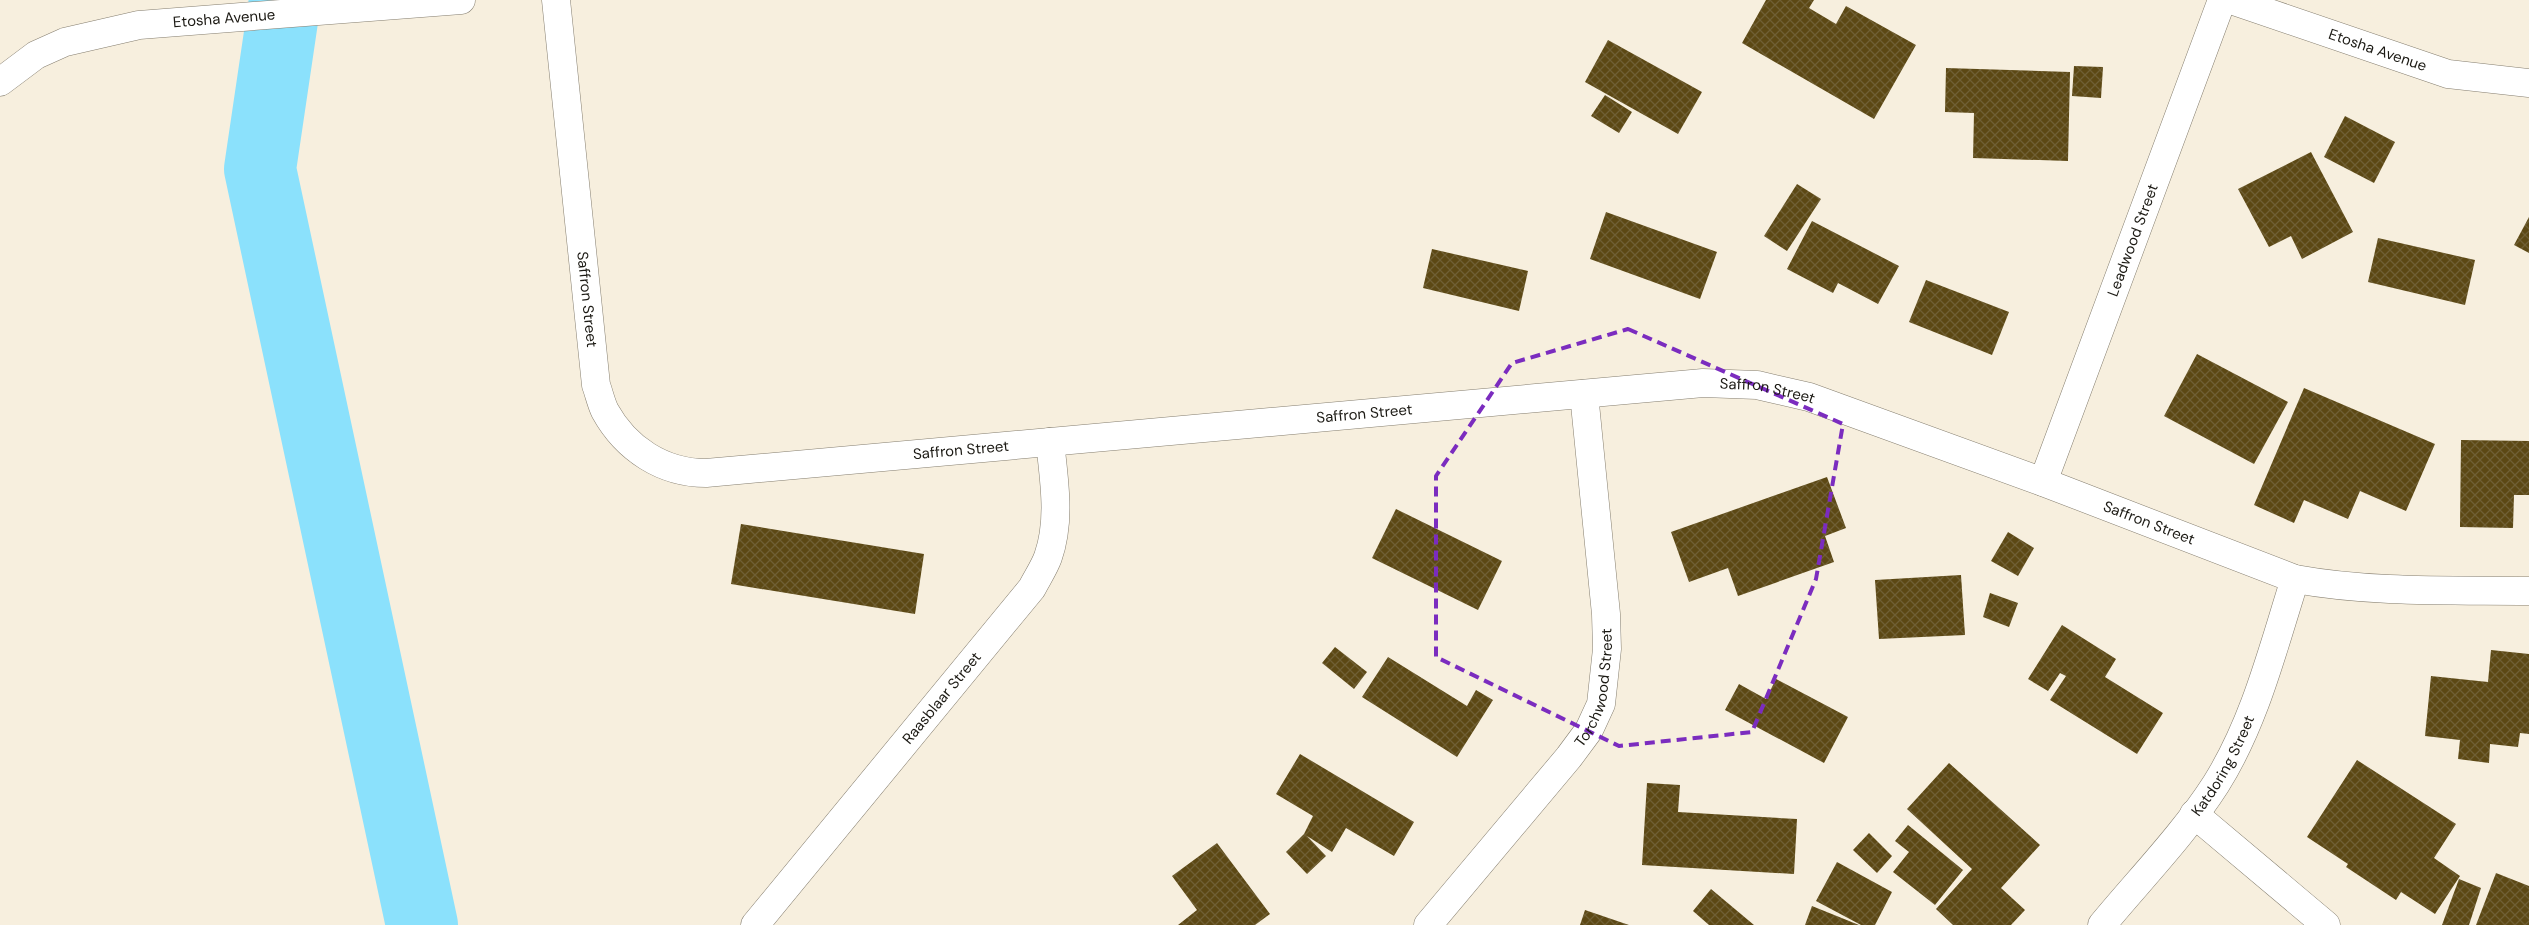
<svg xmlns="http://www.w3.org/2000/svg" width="2529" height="925" viewBox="0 0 2529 925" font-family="'DM Sans',sans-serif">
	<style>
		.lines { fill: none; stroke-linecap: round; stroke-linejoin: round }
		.river { stroke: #8be1fc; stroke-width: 72 }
		.building { fill: url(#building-cross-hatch) }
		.minor-casing { stroke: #857e6f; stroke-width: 29 }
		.minor { stroke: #fff; stroke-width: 28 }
		.marked { fill: none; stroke: #7b2cbf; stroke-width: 4; stroke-dasharray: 10 6; stroke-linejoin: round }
		.labels { text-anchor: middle; stroke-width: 5; stroke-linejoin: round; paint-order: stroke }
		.street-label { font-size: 15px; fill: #1c1a14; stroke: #fefdf9 }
	</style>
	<defs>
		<pattern id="building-cross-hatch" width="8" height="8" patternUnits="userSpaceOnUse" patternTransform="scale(1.25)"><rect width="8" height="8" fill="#5c4814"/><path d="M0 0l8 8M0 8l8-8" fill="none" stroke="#6f5f35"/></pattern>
	</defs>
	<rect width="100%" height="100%" fill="#f7efde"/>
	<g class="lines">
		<polyline class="river" points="285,0 260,169 422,925"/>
	</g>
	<g class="building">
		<polygon points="1766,0 1814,0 1809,8 1836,24 1846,6 1916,45 1874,119 1742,43"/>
		<polygon points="1608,40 1702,92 1678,134 1585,82"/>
		<polygon points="2074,66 2103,67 2101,98 2072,96"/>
		<polygon points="1946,68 2070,72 2068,161 1973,158 1974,113 1945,112"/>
		<polygon points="1605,95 1632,112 1619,133 1591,116"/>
		<polygon points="2345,116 2395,142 2374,183 2324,157"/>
		<polygon points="2311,152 2353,232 2302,259 2291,236 2269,247 2238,189"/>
		<polygon points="1797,184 1821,199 1787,251 1764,236"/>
		<polygon points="1606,212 1717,252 1700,299 1590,259"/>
		<polygon points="2529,217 2529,253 2514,245"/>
		<polygon points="1812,221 1899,266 1878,304 1838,283 1833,293 1787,269"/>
		<polygon points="2378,238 2475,260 2465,305 2368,282"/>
		<polygon points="1432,249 1528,271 1519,311 1423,288"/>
		<polygon points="1926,280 2009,312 1992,355 1909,322"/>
		<polygon points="2197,354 2288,402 2254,464 2164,416"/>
		<polygon points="2304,388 2435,444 2406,511 2360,491 2348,519 2304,500 2294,523 2254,505"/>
		<polygon points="2461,440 2529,441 2529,495 2514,495 2513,528 2460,527"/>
		<polygon points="1827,477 1846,528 1825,536 1834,562 1738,596 1728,568 1689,582 1671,532"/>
		<polygon points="1396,509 1502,561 1478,610 1372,558"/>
		<polygon points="741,524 924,554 915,614 731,584"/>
		<polygon points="2008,532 2034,548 2018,576 1991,561"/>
		<polygon points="1961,575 1965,635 1879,639 1875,580"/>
		<polygon points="1990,593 2018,603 2009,627 1983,617"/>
		<polygon points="2062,625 2116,659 2105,677 2163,713 2137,754 2050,700 2066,676 2060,673 2048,691 2028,679"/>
		<polygon points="1335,647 1367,672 1354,689 1322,663"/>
		<polygon points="2491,650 2529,654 2529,734 2520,733 2518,747 2490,744 2489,763 2458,759 2460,740 2425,736 2431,676 2488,682"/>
		<polygon points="1388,657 1467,706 1476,690 1493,700 1457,757 1362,697"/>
		<polygon points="1776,679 1848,717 1824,763 1725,710 1739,684 1766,699"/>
		<polygon points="1300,754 1414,822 1394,856 1346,828 1332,852 1307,836 1326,856 1307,874 1286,852 1304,834 1313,816 1276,794"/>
		<polygon points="2357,760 2456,824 2434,858 2460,876 2435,914 2401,892 2396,900 2346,867 2348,864 2307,837"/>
		<polygon points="1949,763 2040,845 2001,888 2025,910 2011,925 1953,925 1936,909 1972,869 1907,809"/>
		<polygon points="1647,783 1680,785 1678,812 1797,819 1794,874 1642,865"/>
		<polygon points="1908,825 1963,870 1935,905 1893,872 1909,852 1895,841"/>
		<polygon points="1869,833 1892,856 1877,873 1853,850"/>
		<polygon points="1217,843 1270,914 1255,925 1178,925 1197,910 1172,876"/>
		<polygon points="1837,862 1892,892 1875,925 1861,925 1816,901"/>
		<polygon points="2496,873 2529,886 2529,925 2476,925"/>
		<polygon points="2459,879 2481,888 2469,925 2442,925"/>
		<polygon points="1711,889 1754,925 1709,925 1693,911"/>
		<polygon points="1812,906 1859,925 1805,925"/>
		<polygon points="1585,910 1629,925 1580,925"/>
	</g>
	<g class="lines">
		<defs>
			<g id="minor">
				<path id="s1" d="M556,0L596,385C599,393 601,403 605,411C626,449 663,473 706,473L1703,383L1757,385L1809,397L2043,482L2295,579C2372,593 2451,590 2529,591"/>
				<path id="s2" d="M2231,0L2448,74L2529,83"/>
				<path id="s3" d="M0,82L36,55L65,42L139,25L461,0"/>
				<path id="s4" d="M2043,482L2222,0"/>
				<polyline points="2194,814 2326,925"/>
				<path id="s5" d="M755,925L1032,588C1037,578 1044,568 1048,557C1061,520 1054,480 1050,442"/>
				<path id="s6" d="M1428,925L1569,757L1589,730L1601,704L1607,649L1606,614L1584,394"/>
				<path id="s7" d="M2102,925C2140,879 2184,834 2216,784C2255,722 2273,648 2295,579"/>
			</g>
		</defs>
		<use href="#minor" class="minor-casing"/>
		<use href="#minor" class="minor"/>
	</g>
	<path class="marked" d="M1628,329L1843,424L1816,579L1752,732L1619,746L1436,657V476L1512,363Z"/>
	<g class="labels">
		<g class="street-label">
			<text dy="5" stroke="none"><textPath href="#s3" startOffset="238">Etosha Avenue</textPath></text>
			<text dy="5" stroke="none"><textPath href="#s2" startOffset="155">Etosha Avenue</textPath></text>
			<text dy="5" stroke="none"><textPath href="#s4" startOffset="258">Leadwood Street</textPath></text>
			<text dy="5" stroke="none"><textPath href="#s1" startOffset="301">Saffron Street</textPath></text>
			<text dy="5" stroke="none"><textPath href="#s1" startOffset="1605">Saffron Street</textPath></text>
			<text dy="5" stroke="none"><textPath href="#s1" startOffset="1200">Saffron Street</textPath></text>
			<text dy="5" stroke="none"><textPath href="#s1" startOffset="795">Saffron Street</textPath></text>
			<text dy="5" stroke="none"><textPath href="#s1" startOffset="2010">Saffron Street</textPath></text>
			<text dy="5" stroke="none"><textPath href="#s6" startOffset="296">Torchwood Street</textPath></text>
			<text dy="5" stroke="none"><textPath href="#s5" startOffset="294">Raasblaar Street</textPath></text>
			<text dy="5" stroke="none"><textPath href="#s7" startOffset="201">Katdoring Street</textPath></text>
		</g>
	</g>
</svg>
